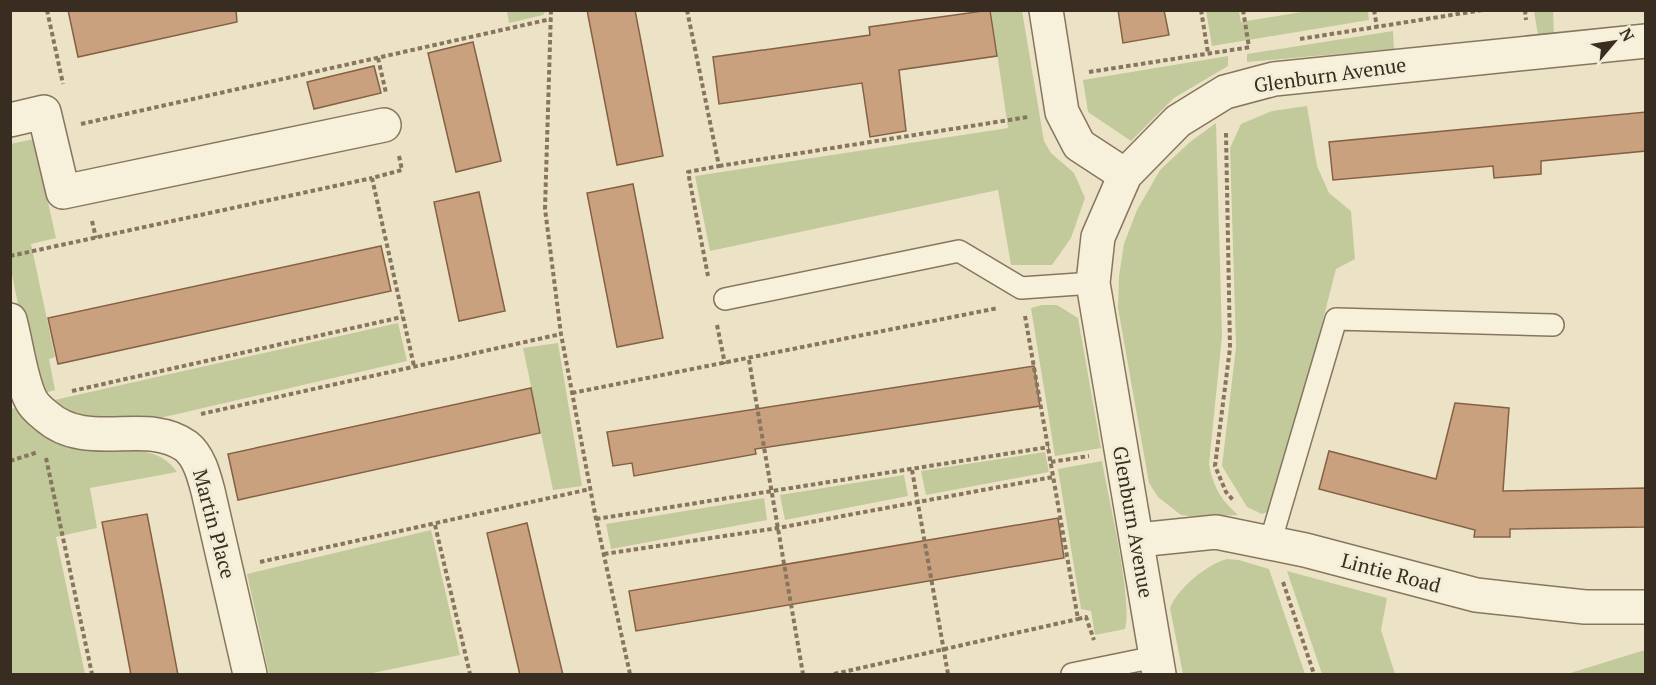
<svg xmlns="http://www.w3.org/2000/svg" width="1656" height="685" viewBox="0 0 1656 685" font-family="'PT Serif',serif">
	<style>
		.green { fill: #c2ca9b }
		.building { fill: #c9a17f; stroke: #856144; stroke-width: 1.5 }
		.lines { fill: none; stroke-linecap: round; stroke-linejoin: round }
		.service-casing { stroke: #87765d; stroke-width: 24 }
		.minor-casing { stroke: #87765d; stroke-width: 36 }
		.path { stroke: #87765d; stroke-width: 4; stroke-dasharray: 4.5 3; stroke-linecap: butt }
		.service { stroke: #f7f0da; stroke-width: 21 }
		.minor { stroke: #f7f0da; stroke-width: 33 }
		.labels { text-anchor: middle; stroke-width: 6; stroke-linejoin: round; paint-order: stroke }
		.street-label { font-size: 20px; fill: #382d20; stroke: #f4edd6 }
	</style>
	<rect width="100%" height="100%" fill="#ece3c7"/>
	<g class="green">
		<polygon points="1313,10 1368,11 1369,20 1212,46 1206,11 1239,11 1241,22"/>
		<polygon points="507,11 507,10 546,11 543,15 509,23"/>
		<polygon points="991,11 1022,11 1044,141 1051,153 1074,173 1085,198 1071,238 1052,265 1011,265 998,190 710,251 695,176 1008,128"/>
		<polygon points="1534,11 1553,11 1554,35 1538,35"/>
		<polygon points="1393,31 1394,49 1247,62 1247,54"/>
		<polygon points="1228,56 1228,66 1174,98 1131,141 1088,112 1083,80"/>
		<polygon points="1307,106 1317,166 1329,193 1351,211 1355,259 1336,269 1274,510 1262,514 1247,507 1222,466 1236,347 1230,148 1241,124 1272,111"/>
		<path d="M1216,123L1222,336L1209,464C1213,487 1221,500 1238,515L1197,517L1181,515L1158,497L1149,483L1118,308L1119,276L1124,244L1137,210L1160,170L1190,142Z"/>
		<polygon points="34,139 56,238 31,244 55,357 49,359 55,390 44,393 33,377 11,270 10,144"/>
		<polygon points="1042,305 1057,305 1078,318 1101,448 1055,456 1031,308"/>
		<polygon points="398,323 407,361 147,421 87,419 65,411 50,401"/>
		<polygon points="558,343 582,486 553,490 523,348"/>
		<path d="M16,408C32,424 51,441 73,447C108,455 154,438 177,472L90,488L97,528L56,537L85,674H11L10,409Z"/>
		<polygon points="1045,452 1049,472 926,495 921,471"/>
		<path d="M1102,461C1108,497 1133,599 1125,629L1095,635L1091,611L1081,609L1058,469Z"/>
		<polygon points="904,475 908,496 785,520 780,495"/>
		<polygon points="764,498 767,520 611,549 606,524"/>
		<polygon points="431,530 460,655 368,674 269,674 247,574"/>
		<path d="M1227,559L1239,560L1269,569L1305,674H1183L1170,608C1177,589 1207,564 1227,559Z"/>
		<polygon points="1287,571 1387,598 1381,630 1395,674 1322,674"/>
		<polygon points="1645,650 1645,674 1567,674"/>
	</g>
	<g class="building">
		<polygon points="68,10 236,10 237,22 78,57"/>
		<polygon points="587,10 635,10 663,156 617,165"/>
		<polygon points="990,10 997,56 899,70 906,131 870,137 862,83 719,104 713,57 870,35 869,27"/>
		<polygon points="1118,10 1164,10 1169,35 1123,43"/>
		<polygon points="473,42 501,161 456,172 428,53"/>
		<polygon points="374,66 381,93 314,109 307,82"/>
		<polygon points="1646,112 1646,151 1541,161 1541,174 1494,178 1493,166 1333,180 1329,142"/>
		<polygon points="633,184 663,338 617,347 587,193"/>
		<polygon points="479,192 505,311 459,321 434,202"/>
		<polygon points="381,246 391,291 58,364 48,318"/>
		<polygon points="1034,366 1040,406 755,449 756,454 634,476 632,463 613,466 607,432"/>
		<polygon points="531,388 540,433 238,500 228,454"/>
		<polygon points="1455,403 1509,408 1503,491 1646,488 1646,527 1510,529 1510,537 1474,537 1475,530 1319,489 1329,451 1436,479"/>
		<polygon points="147,514 164,601 178,675 131,675 114,585 102,522"/>
		<polygon points="1058,518 1064,558 636,631 629,591"/>
		<polygon points="527,523 544,596 563,675 520,675 487,533"/>
	</g>
	<g class="lines">
		<defs>
			<g id="service">
				<polyline points="725,299 959,251 1021,288 1093,283"/>
				<polyline points="1270,543 1336,319 1553,325"/>
				<polyline points="1072,674 1155,657"/>
			</g>
			<g id="minor">
				<polyline points="1046,10 1062,112 1079,145 1125,175"/>
				<polyline points="10,120 44,112 63,192 384,125"/>
				<path d="M10,320C16,342 21,381 31,400C34,406 41,412 46,416C88,453 146,417 186,446C199,456 204,476 208,491L250,674"/>
				<polyline points="1138,540 1216,532 1305,550 1476,595 1585,607 1646,607"/>
				<polyline points="1159,674 1093,283 1098,237 1125,175 1178,121 1225,92 1274,79 1646,41"/>
			</g>
		</defs>
		<use href="#service" class="service-casing"/>
		<use href="#minor" class="minor-casing"/>
		<g class="path">
			<polyline points="47,10 63,84"/>
			<polyline points="551,10 545,209 561,334 596,519 630,674"/>
			<polyline points="687,10 719,166 688,172 708,276"/>
			<polyline points="1201,10 1208,53"/>
			<polyline points="1243,10 1249,47"/>
			<polyline points="1374,10 1377,27"/>
			<polyline points="1525,10 1526,20"/>
			<polyline points="1300,39 1483,10"/>
			<polyline points="378,58 386,93"/>
			<polyline points="1089,72 1251,47"/>
			<polyline points="81,124 551,19"/>
			<polyline points="1226,133 1230,348 1215,466 1226,492 1233,500"/>
			<polyline points="399,156 402,170 372,178 414,366"/>
			<polyline points="719,166 1028,117"/>
			<polyline points="92,221 96,238"/>
			<polyline points="10,256 372,178"/>
			<polyline points="1025,316 1078,619 1086,617 1094,640"/>
			<polyline points="717,325 725,364"/>
			<polyline points="749,360 803,674"/>
			<polyline points="72,391 402,317"/>
			<polyline points="572,393 998,308"/>
			<polyline points="201,414 561,334"/>
			<polyline points="46,458 92,674"/>
			<polyline points="10,461 38,452"/>
			<polyline points="1051,462 1089,456"/>
			<polyline points="912,470 948,674"/>
			<polyline points="596,519 1049,447"/>
			<polyline points="435,525 470,674"/>
			<polyline points="604,554 778,528 1053,477"/>
			<polyline points="260,562 590,489"/>
			<polyline points="1283,582 1314,674"/>
			<polyline points="834,674 1078,619"/>
		</g>
		<use href="#service" class="service"/>
		<use href="#minor" class="minor"/>
	</g>
	<g class="labels">
		<g class="street-label">
			<text transform="translate(1330 75) rotate(-8)" y="7">Glenburn Avenue</text>
			<text transform="translate(1133 522) rotate(80)" y="7">Glenburn Avenue</text>
			<text transform="translate(214 524) rotate(75)" y="7">Martin Place</text>
			<text transform="translate(1391 573) rotate(15)" y="7">Lintie Road</text>
		</g>
	</g>
	<rect width="1656" height="685" fill="none" stroke="#382d20" stroke-width="24"/>
	<g transform="translate(1614 42) rotate(61)" stroke="#f4edd6" stroke-width="4.5" paint-order="stroke">
	<path d="M0-4.5L10 22L0 15L-10 22Z" fill="#382d20"/>
	<text y="-9" font-size="16" font-weight="bold" text-anchor="middle" fill="#382d20">N</text>
	</g>
</svg>
